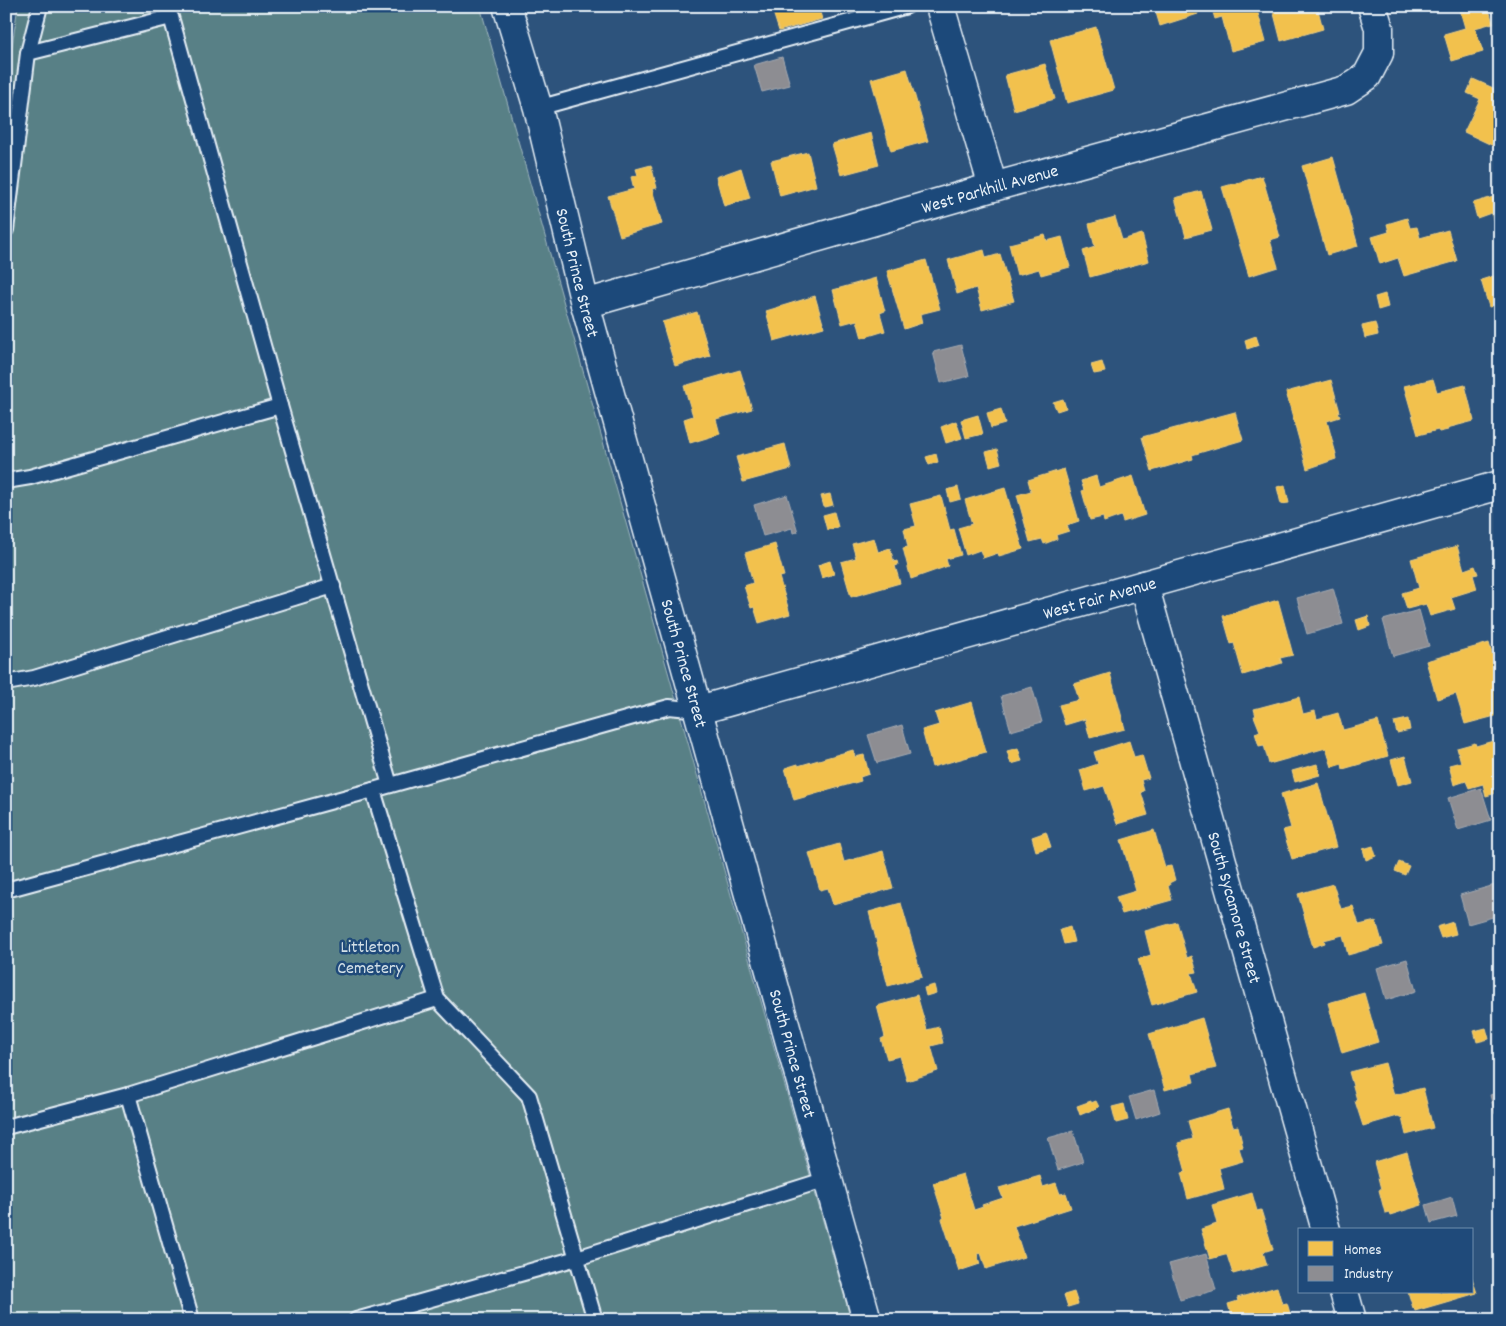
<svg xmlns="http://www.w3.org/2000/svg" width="1506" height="1326" viewBox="0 0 1506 1326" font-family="Dekko,sans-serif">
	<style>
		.green { fill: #598086; stroke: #a0b8bf }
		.homes { fill: #f2c14e; stroke: #efcf81 }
		.industry { fill: #8d8d92; stroke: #a8abb1 }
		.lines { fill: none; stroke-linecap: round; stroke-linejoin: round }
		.lane-casing { stroke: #e8f1f8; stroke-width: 18 }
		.street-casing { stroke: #e8f1f8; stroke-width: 31 }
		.secondary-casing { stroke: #e8f1f8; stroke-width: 31 }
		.lane { stroke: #1f4a7a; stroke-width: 14 }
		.street { stroke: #1f4a7a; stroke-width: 28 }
		.secondary { stroke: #1f4a7a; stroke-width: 28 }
		.labels { text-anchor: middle; stroke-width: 5; stroke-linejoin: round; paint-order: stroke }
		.street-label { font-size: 18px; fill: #e8f1f8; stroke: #1f4a7a }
		.park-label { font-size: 18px; fill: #d3e0e7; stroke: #1f4a7a }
	</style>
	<rect width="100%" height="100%" fill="#2d537c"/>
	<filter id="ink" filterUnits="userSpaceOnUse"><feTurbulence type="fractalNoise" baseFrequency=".02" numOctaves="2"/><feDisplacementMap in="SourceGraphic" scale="10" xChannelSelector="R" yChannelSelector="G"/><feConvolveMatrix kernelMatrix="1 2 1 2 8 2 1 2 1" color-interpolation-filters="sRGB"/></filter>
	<g filter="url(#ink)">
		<polygon class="green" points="18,6 480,6 851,1320 6,1320 6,86"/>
		<g class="homes">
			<polygon points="771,6 818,6 822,19 779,31"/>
			<polygon points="1154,6 1196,6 1198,14 1160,26"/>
			<polygon points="1211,6 1256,6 1266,42 1231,51 1222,17 1215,19"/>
			<polygon points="1272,6 1317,6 1323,29 1281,41"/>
			<polygon points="1488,6 1493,23 1475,28 1483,52 1452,61 1444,34 1465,28 1459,7"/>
			<polygon points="1096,27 1114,90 1067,103 1050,40"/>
			<polygon points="1045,64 1055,99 1014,110 1005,75"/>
			<polygon points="907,69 928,141 891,151 871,79"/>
			<polygon points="1473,79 1500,91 1500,149 1464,132 1480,99 1467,93"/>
			<polygon points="871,133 879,165 841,175 832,144"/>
			<polygon points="808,152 816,186 780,196 771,161"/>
			<polygon points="1333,157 1358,246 1327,255 1302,166"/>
			<polygon points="651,165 657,188 652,189 662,224 620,236 608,196 634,189 631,177 638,175 636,169"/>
			<polygon points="741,168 750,198 724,206 716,177"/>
			<polygon points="1262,176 1280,237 1270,240 1278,267 1249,276 1222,187"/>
			<polygon points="1201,191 1212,230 1186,237 1175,198"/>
			<polygon points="1500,195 1500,242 1491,213 1477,218 1473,203"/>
			<polygon points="1115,217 1122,240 1142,234 1149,261 1090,277 1083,251 1095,247 1089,224"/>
			<polygon points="1407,218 1410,228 1417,227 1420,238 1448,230 1457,261 1404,276 1398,258 1380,264 1372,237 1389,232 1387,224"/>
			<polygon points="1045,235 1047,241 1062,237 1070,267 1041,275 1039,269 1017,275 1009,244"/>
			<polygon points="984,250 986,258 1000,254 1014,301 982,310 976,288 957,294 948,260"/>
			<polygon points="926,260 940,309 920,314 922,323 904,329 887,271"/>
			<polygon points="1500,274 1500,304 1489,307 1481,280"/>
			<polygon points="876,278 885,311 880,313 885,331 862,338 857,320 842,324 833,290"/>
			<polygon points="1385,294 1388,307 1378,310 1375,297"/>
			<polygon points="815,296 824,327 774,341 766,311"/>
			<polygon points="697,312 710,356 675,366 662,322"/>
			<polygon points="1375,323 1378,335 1365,338 1362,326"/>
			<polygon points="1256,336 1259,345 1247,349 1245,340"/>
			<polygon points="1102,362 1105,372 1094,374 1091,365"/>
			<polygon points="740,370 752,409 716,419 720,434 690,443 684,419 693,416 684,386"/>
			<polygon points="1433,379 1437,392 1465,385 1474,421 1447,428 1448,430 1439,432 1438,430 1418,435 1404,386"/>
			<polygon points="1331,380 1340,412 1338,412 1340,417 1327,421 1336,454 1335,454 1336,459 1307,469 1286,392"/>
			<polygon points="1063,399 1066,408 1057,411 1053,402"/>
			<polygon points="1001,409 1005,424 991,428 987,413"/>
			<polygon points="1235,412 1243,440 1192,455 1193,459 1152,471 1142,437"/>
			<polygon points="978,415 983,434 966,438 961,420"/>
			<polygon points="956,421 962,438 946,443 941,427"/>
			<polygon points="785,444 791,469 743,482 736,457"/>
			<polygon points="997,449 1001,463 990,466 986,452"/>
			<polygon points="936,454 938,462 929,465 926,457"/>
			<polygon points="1064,469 1079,521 1067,525 1069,531 1056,535 1057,539 1044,544 1042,539 1030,542 1017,495 1031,491 1028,480"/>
			<polygon points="1096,476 1099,487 1133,476 1145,515 1123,522 1121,516 1104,522 1103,517 1090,520 1082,491 1084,490 1081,481"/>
			<polygon points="1285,485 1289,503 1281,504 1277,487"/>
			<polygon points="958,487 961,499 950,502 947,490"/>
			<polygon points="1005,488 1023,549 999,556 998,553 983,558 980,550 966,555 958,528 972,524 965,500"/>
			<polygon points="830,494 833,505 824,507 821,496"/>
			<polygon points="941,496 950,530 954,529 961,555 946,559 948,566 911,579 903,548 908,547 904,529 916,526 910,504"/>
			<polygon points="834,512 838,527 827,530 823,515"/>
			<polygon points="874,538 878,552 890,548 894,562 897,561 898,565 895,566 900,583 851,597 841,562 856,558 852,544"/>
			<polygon points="775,544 784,576 779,577 790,614 759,623 754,607 751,608 744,586 753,583 745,553"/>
			<polygon points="1457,546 1464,570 1475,566 1478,574 1473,575 1477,589 1451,597 1455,609 1430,616 1426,604 1407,609 1402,593 1419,588 1411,559"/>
			<polygon points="830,561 834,574 822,578 818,565"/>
			<polygon points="1278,600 1293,655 1280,658 1282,663 1243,675 1234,643 1231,644 1223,616"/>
			<polygon points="1368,616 1370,626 1359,630 1356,620"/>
			<polygon points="1489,643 1500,681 1495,683 1500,698 1500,700 1495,701 1499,715 1465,724 1456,694 1437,699 1426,661"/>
			<polygon points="1110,673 1125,729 1090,738 1085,719 1065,725 1059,705 1079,700 1074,684"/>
			<polygon points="1299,697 1303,714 1315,711 1317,719 1338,713 1343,730 1378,721 1388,756 1343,769 1342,764 1332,767 1326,748 1269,764 1264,745 1259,746 1255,733 1260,731 1254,716 1256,716 1254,709"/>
			<polygon points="972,702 986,752 932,767 922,730 939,725 935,713"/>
			<polygon points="1408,719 1410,730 1397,733 1394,722"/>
			<polygon points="1500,739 1500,792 1486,796 1483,784 1469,788 1466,781 1454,785 1449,765 1461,762 1457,748 1475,743 1476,746"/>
			<polygon points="1129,741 1134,757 1142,755 1149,778 1141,780 1144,791 1141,792 1148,815 1117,824 1104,786 1086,791 1080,770 1098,764 1094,752"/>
			<polygon points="1018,748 1022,761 1011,764 1007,751"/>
			<polygon points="853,750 855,757 864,755 869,774 860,777 861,781 794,800 785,768 798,764 798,766"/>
			<polygon points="1405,756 1412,781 1398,785 1391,760"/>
			<polygon points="1317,764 1320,775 1295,782 1292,771"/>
			<polygon points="1318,783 1336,847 1292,859 1283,830 1291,828 1281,794"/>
			<polygon points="1154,830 1165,867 1171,866 1175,880 1169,883 1170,885 1168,886 1172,900 1122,914 1116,897 1136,891 1121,840"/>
			<polygon points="1046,832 1051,847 1036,851 1032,837"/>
			<polygon points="839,844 844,862 883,851 893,888 833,905 828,888 820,890 809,853"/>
			<polygon points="1373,846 1376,856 1366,860 1363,849"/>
			<polygon points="1500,851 1500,874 1494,852"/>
			<polygon points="1399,862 1409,866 1405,875 1395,871"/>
			<polygon points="1333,884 1341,909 1353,906 1359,925 1376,921 1383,945 1348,955 1343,935 1324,940 1325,943 1313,947 1298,894"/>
			<polygon points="901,903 922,977 888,986 869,912"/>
			<polygon points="1177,922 1187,958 1192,956 1197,972 1191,973 1197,992 1152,1005 1138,959 1151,955 1145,931"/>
			<polygon points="1453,922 1456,934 1441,938 1437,927"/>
			<polygon points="1070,927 1074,942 1064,944 1060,930"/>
			<polygon points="934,985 936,993 926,996 924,988"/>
			<polygon points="1364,993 1378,1042 1342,1053 1328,1003"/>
			<polygon points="917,995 927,1030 939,1027 943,1043 931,1046 938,1071 907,1081 900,1056 887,1059 881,1039 885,1037 877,1006"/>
			<polygon points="1202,1018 1216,1068 1192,1074 1194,1082 1165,1090 1149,1034"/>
			<polygon points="1486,1028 1489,1039 1477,1042 1474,1031"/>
			<polygon points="1385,1063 1394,1095 1423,1088 1433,1128 1406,1135 1402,1118 1398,1116 1363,1126 1355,1101 1357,1100 1349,1072"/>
			<polygon points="1091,1101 1091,1103 1096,1101 1099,1107 1080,1115 1077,1106"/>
			<polygon points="1124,1104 1128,1120 1116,1123 1112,1107"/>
			<polygon points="1228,1109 1233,1127 1238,1126 1243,1147 1239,1148 1243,1161 1219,1168 1224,1189 1188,1199 1181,1173 1186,1172 1178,1143 1193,1139 1188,1121"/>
			<polygon points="1407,1152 1422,1205 1390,1215 1389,1212 1385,1213 1379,1190 1381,1189 1374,1162"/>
			<polygon points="963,1174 974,1210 983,1207 982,1205 1003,1198 999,1188 1040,1176 1043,1187 1056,1183 1060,1194 1066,1193 1071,1208 1014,1226 1024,1257 986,1269 981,1253 977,1254 980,1264 959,1271 942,1219 944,1218 933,1183"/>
			<polygon points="1252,1193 1257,1211 1261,1210 1273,1249 1263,1252 1267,1265 1233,1274 1227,1255 1225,1255 1210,1259 1201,1229 1217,1224 1212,1205"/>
			<polygon points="1472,1278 1477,1293 1415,1311 1414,1308 1413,1308 1408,1292 1472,1292"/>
			<polygon points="1277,1287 1282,1304 1287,1303 1292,1320 1229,1320 1232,1319 1228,1304 1238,1301 1237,1298"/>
			<polygon points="1074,1292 1078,1304 1068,1307 1064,1295"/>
		</g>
		<g class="industry">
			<polygon points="782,57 790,85 762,92 754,65"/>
			<polygon points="961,345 969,376 941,383 933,352"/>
			<polygon points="787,495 798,532 793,533 792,528 763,536 754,505"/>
			<polygon points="1333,588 1343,624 1307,634 1297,598"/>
			<polygon points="1419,610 1429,646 1393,656 1383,620"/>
			<polygon points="1032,687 1042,722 1011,731 1001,696"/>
			<polygon points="902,725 910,754 877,763 868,735"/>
			<polygon points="1481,788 1491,820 1458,830 1448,798"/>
			<polygon points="1495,885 1500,902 1500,915 1468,924 1460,895"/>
			<polygon points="1407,959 1416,991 1386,1000 1377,968"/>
			<polygon points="1154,1090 1160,1112 1136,1120 1129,1097"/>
			<polygon points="1500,1092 1500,1113 1495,1114 1490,1095"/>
			<polygon points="1073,1131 1083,1162 1058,1170 1048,1138"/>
			<polygon points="1452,1197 1457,1216 1431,1223 1426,1205"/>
			<polygon points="1206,1254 1216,1290 1180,1300 1169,1264"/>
		</g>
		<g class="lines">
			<defs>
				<g id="lane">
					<polyline points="28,53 171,17 280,406 390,785"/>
					<polyline points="538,108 907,6"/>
					<polyline points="6,230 28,53 40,6"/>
					<polyline points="6,481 30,477 280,406"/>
					<polyline points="6,683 34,678 333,586"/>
					<polyline points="373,790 437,999 529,1096 595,1320"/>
					<polyline points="6,890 373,790 669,707 699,710"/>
					<polyline points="128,1095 192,1320"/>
					<polyline points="6,1127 128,1095 437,999"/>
					<polyline points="356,1320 577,1258 827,1179"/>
				</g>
				<g id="street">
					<polyline points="940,6 993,187"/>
					<path id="s1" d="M585,304L993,187L1346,90L1367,76L1379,53V28L1372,6"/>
					<path id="s2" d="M1144,585L1326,1230"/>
					<path id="s3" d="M699,710L1500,485"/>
					<polyline points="1344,1292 1352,1320"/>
				</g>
				<g id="secondary">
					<path id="s4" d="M507,6L538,108L585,304L867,1320"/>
				</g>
			</defs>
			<use href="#lane" class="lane-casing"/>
			<use href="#street" class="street-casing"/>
			<use href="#secondary" class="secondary-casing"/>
			<use href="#lane" class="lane"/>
			<use href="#street" class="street"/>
			<use href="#secondary" class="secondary"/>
		</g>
	</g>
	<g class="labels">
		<g class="street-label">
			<text dy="6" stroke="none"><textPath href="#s1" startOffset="421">West Parkhill Avenue</textPath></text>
			<text dy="6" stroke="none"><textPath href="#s4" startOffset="276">South Prince Street</textPath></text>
			<text dy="6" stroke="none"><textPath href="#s3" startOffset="416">West Fair Avenue</textPath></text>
			<text dy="6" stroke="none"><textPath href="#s4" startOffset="681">South Prince Street</textPath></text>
			<text dy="6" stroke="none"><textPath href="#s2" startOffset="335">South Sycamore Street</textPath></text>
			<text dy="6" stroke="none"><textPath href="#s4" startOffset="1086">South Prince Street</textPath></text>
		</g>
		<g class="park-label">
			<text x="370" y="952">Littleton<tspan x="370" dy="21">Cemetery</tspan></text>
		</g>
	</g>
	<rect width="1506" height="1326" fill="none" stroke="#1f4a7a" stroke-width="25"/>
	<rect x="12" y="12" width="1481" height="1301" fill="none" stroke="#e8f1f8" stroke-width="2" filter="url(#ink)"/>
	<rect x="1298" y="1228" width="175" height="65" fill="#1f4a7a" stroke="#6f8dac"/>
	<rect x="1308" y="1241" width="25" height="15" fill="#f2c14e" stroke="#6f8dac"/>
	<text x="1344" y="1254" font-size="15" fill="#e8f1f8">Homes</text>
	<rect x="1308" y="1266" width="25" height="15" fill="#8d8d92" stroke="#6f8dac"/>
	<text x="1344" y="1278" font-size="15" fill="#e8f1f8">Industry</text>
</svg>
